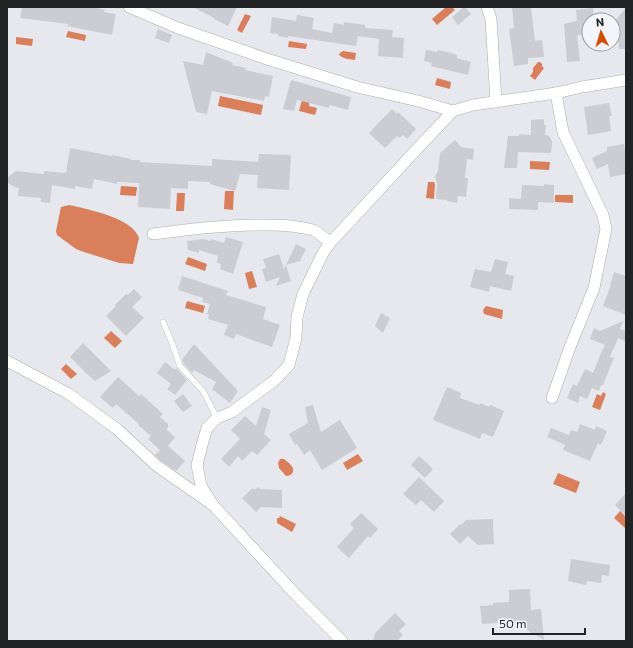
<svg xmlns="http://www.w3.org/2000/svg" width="633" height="648" viewBox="0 0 633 648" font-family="Commissioner,sans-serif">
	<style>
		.water { fill: #d97f5b }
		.building { fill: #cbcdd2 }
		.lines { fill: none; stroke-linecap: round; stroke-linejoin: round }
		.lane-casing { stroke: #abacb1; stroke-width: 6 }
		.street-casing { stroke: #abacb1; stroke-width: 12 }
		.lane { stroke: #fff; stroke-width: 5.5 }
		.street { stroke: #fff; stroke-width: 11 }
	</style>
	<rect width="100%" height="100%" fill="#e7e8ed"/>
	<g class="water">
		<polygon points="446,7 452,7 455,10 437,25 432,19"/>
		<polygon points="245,14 251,16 242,33 237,30"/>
		<polygon points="68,31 86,35 85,41 66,37"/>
		<polygon points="16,37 33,39 32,46 16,44"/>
		<polygon points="289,41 307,44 306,49 288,47"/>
		<path d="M343,51L356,53L355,60C349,59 343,59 339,55L340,53Z"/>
		<polygon points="538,62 540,62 542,64 542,66 544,68 535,80 530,76 533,72 533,68"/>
		<polygon points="437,78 451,82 450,89 435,85"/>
		<polygon points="220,96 263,105 261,115 218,106"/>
		<polygon points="302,100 309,102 309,106 317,108 315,115 299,111"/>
		<polygon points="530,161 550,162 549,170 530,169"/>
		<polygon points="428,182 434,182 435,184 434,199 426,198"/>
		<polygon points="121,186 137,187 136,196 120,195"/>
		<polygon points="225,191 234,191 233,210 224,209"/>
		<polygon points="177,193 185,193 184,211 176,211"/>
		<polygon points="555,195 573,195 573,203 555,202"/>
		<path d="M69,205C87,209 133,218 139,238L133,264L119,263L84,252L76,249L57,235L56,231L61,207Z"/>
		<polygon points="188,257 207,264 205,271 185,264"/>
		<polygon points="252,271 257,287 249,289 245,273"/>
		<polygon points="187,301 205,306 203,313 185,308"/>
		<polygon points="486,306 503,310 502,319 484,314 483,310"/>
		<polygon points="111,331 122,341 115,348 104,338"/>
		<polygon points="66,364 77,374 71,379 61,369"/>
		<polygon points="603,392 606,394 600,410 592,407 597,394 601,396"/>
		<polygon points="358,454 363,461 347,470 343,463"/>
		<path d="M280,459H284L289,463L293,468C294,473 291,476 286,476L279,468L278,463Z"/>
		<polygon points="558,473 580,482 576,493 553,484"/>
		<polygon points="620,511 626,517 626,529 614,518"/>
		<polygon points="280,516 296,524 292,532 277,523 277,518 279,518"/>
	</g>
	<g class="building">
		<polygon points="22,7 92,7 105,10 104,12 116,14 112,35 67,26 68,24 20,18"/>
		<polygon points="193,7 237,7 228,26 214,19 214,18"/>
		<polygon points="464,7 465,7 471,14 458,25 452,17"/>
		<polygon points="512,7 531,7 535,41 542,40 544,57 528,58 528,64 514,66 509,29 514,28"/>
		<polygon points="626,7 626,49 619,49 616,20"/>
		<polygon points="593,8 594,20 589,20 589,34 577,35 580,61 567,62 564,24 577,21 576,10"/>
		<polygon points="297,15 314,18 312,29 332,33 334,23 344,25 344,22 365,25 365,28 393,30 392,37 404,38 403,58 378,56 379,39 358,36 356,46 288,36 288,38 278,36 278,34 270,33 272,17 296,21"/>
		<polygon points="158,29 172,35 169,43 155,38"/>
		<polygon points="426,50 437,52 437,50 448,52 457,55 457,58 471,62 468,75 431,66 432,63 424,61"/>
		<polygon points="206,52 233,63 232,65 246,68 245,70 273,76 269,97 265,96 264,101 212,91 207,114 196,112 183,61 203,65"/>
		<polygon points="291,80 351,97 348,110 330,105 329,108 297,100 294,111 283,109"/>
		<polygon points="609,103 612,116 609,116 611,131 588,135 584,107"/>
		<polygon points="392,109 397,114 398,112 416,129 407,139 403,135 399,138 397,136 385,148 369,133"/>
		<polygon points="544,119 544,125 546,125 545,135 549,136 552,141 551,153 518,152 517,168 504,168 508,136 519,136 519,134 531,135 531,120"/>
		<polygon points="455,140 461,147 474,149 473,160 467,159 465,178 468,178 466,197 458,196 457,203 447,201 447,200 436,199 437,183 435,177 438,171 440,153"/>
		<polygon points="624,144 626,158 626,174 610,177 608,164 597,169 592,158 607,151 607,147"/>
		<polygon points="70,148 112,156 112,155 131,159 131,160 140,160 140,162 212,166 212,159 258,162 259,154 291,155 289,190 257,188 258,175 240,174 235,191 210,184 210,182 188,181 188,189 171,188 170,209 138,207 139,183 117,182 117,184 94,179 92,189 75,186 75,189 52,185 50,203 41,202 41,198 18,196 19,188 14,187 7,182 8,177 16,171 44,174 44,171 66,173"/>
		<polygon points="544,184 554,185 554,203 538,202 538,210 509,209 509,198 521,199 522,185 544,186"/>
		<polygon points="226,237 243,242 233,274 220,269 221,264 217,263 218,256 199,250 199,253 188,250 187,241 203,239 210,241 211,239 224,243"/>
		<polygon points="296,244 306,249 300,261 286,265 291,281 276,286 280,277 266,282 262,269 266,268 263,259 279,254 284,269"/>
		<polygon points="495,259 508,262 505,274 514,276 511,291 490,286 489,292 470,287 475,269 491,272"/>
		<polygon points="614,272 626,276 626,315 603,306 611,285 610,285"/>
		<polygon points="182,276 228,291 226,295 266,307 263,319 280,325 272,347 236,334 234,339 224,335 228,325 208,319 209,314 207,314 210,304 202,302 203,298 178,290"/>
		<polygon points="134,289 142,297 132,307 144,318 126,336 106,316 116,306 115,305 126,294 128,295"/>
		<polygon points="381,313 390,318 383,333 375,326"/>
		<polygon points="623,321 620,329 626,331 626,342 618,338 610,357 614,358 603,385 601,385 599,391 592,388 587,399 580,396 578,403 567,398 573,384 577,386 585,369 593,373 601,353 605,345 590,339 594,328 600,331"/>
		<polygon points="83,343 111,371 95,381 86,373 70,357"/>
		<polygon points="194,344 238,391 230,403 212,389 216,382 194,370 192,373 184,364 182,360"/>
		<polygon points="165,362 175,370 176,368 187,380 175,395 167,389 171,384 157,373"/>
		<polygon points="118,377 139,396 141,394 163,414 160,417 168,424 168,428 166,429 175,437 168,446 185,461 176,471 161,461 155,455 160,450 148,439 151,436 138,425 139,424 116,404 113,408 100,397"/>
		<polygon points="447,387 461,393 460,398 479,405 480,403 489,407 490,405 504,411 493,437 482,433 480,439 433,420"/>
		<polygon points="183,394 192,406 183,412 174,401"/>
		<polygon points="313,405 321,432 340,420 357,448 322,470 310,450 304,455 297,444 295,445 289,434 308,423 305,407"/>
		<polygon points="262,407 271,410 264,434 271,440 257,455 252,451 242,461 238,456 229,467 221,459 240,439 231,430 245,416 256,426"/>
		<polygon points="580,424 595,430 596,426 607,431 601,445 598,443 590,461 563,450 565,445 547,437 551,428 569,435 571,430 577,432"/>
		<polygon points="419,456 433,469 425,478 411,465"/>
		<polygon points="419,477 444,501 434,512 421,500 416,505 403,494"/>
		<polygon points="258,487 260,489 282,490 282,508 261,507 256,512 242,498 253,488 254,490"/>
		<polygon points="626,493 626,516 615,505"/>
		<polygon points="361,513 378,529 370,538 368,536 349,558 337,547 354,528 350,524"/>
		<polygon points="493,519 494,544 478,545 468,536 460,544 450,534 460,524 461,525 466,520"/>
		<polygon points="571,559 610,565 609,576 602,575 601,583 587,581 586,585 568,581"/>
		<polygon points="530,589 531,610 541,609 544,640 513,622 482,624 480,606 493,605 493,603 509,602 509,590"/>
		<polygon points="395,613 406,624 399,631 403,635 397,641 373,641 375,633"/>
	</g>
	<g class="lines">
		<defs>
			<polyline id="lane" points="163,322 172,343 180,366 203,391 217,418"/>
			<g id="street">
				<polyline points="129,7 178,28 267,59 357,87 418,101 453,111"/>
				<polyline points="487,7 491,19 496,102"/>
				<path d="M153,234C192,229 231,224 270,225C285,225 298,226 313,230C319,233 325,238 330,243"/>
				<polyline points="7,361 69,394 117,429 157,466 213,505 296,595 342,641"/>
				<polyline points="552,398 570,347 594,288 606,229 603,215 563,132 556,93"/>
				<polyline points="213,505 201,486 197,465 202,445 207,428 217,418 232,412 275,380 289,365 296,338 297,317 303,294 323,253 330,243 417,149 453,111 473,105 556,93 582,87 626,80"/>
			</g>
		</defs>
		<use href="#lane" class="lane-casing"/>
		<use href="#street" class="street-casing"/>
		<use href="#lane" class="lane"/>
		<use href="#street" class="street"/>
	</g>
	<rect width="633" height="648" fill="none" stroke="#222325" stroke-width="16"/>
	<g transform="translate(601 32) rotate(355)"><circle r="19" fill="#f4f5fa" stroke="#a0a1a5"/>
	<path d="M0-3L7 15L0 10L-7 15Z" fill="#d35002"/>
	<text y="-6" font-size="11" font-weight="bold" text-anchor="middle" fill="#222325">N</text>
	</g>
	<path d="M493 628v6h92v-6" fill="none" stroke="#222325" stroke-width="2"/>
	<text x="499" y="628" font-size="12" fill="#222325" stroke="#f4f5fa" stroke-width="3" paint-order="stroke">50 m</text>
</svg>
